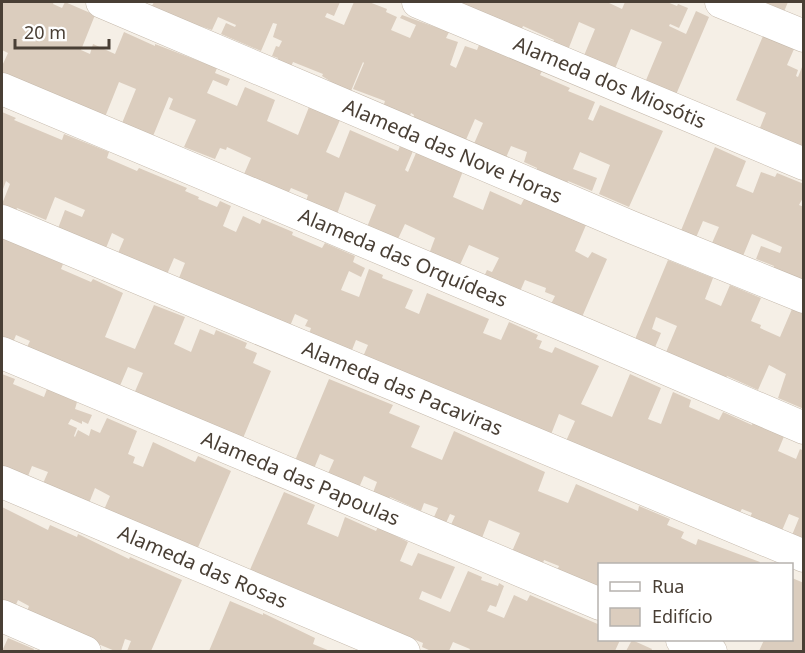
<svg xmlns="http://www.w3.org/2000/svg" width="805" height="653" viewBox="0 0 805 653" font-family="'Noto Sans',sans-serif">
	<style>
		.building { fill: #dbcdbe }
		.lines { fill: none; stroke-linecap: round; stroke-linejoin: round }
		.minor-casing { stroke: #c5b9ab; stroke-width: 33 }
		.minor { stroke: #fff; stroke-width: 32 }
		.labels { text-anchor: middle; stroke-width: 6; stroke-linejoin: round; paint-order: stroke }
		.street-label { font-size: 20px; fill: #493f35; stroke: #fff }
	</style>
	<rect width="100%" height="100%" fill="#f5efe6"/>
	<g class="building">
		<polygon points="2,2 54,2 53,4 62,8 65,2 95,15 81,50 90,54 93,44 115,54 124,32 155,46 155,44 217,68 215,73 230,79 227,86 213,80 207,93 237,106 245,87 275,100 267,121 298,135 309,107 340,120 326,152 339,158 350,130 398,151 400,146 413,151 405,170 408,172 416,153 463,171 453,197 483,210 490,191 521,205 525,197 586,225 575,251 588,258 592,252 607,259 582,317 551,304 555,296 545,292 546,288 525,280 518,296 482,281 487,270 492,272 499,258 469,245 459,267 429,254 435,238 405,224 397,241 367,227 376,205 345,192 337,214 306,201 308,195 291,188 287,196 241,181 251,158 227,147 226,150 220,148 215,159 184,147 196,120 169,109 173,99 169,97 151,141 120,128 136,89 119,82 105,117 2,80 2,66 8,53 2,50"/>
		<polygon points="154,2 340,2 334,16 327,13 325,17 344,25 354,2 369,2 387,9 386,12 397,17 391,30 410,38 416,25 400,18 402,15 449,32 446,38 458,42 450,65 456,68 465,46 477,50 479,45 542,71 540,75 570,88 568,91 595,102 588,119 593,121 600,105 663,131 629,207 599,194 610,165 580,152 573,169 597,178 592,191 568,181 567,184 536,171 537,168 524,162 527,152 511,146 505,160 473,146 483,123 475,119 465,142 413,119 414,115 411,113 409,118 383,107 385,101 353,89 364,63 363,62 351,91 333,83 322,76 323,74 293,62 290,69 276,63 278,58 272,56 276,46 279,47 282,41 273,37 277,24 273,23 261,51 221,34 226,23 235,27 236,25 218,17 212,30 200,26 198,29 152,6"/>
		<polygon points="447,2 607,2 622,9 625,2 667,2 677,6 678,4 688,8 679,28 670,24 669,26 686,34 696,11 709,17 675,97 644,85 662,42 631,29 614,71 583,58 595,29 579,22 568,50 552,44 554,40 523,26 520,33"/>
		<polygon points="755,2 788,2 783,14"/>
		<polygon points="763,36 794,49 787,65 798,70 796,76 798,77 804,62 804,148 757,135 766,113 736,100"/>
		<polygon points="2,112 16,118 14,120 62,140 64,134 109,152 107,158 137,171 139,168 187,188 185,191 199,197 198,199 217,207 220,201 231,206 223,226 236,232 243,216 260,224 262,219 293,232 292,235 322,248 325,243 355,256 353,262 365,268 361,277 349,271 341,290 359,297 369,269 383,275 382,278 413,290 405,308 419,314 427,293 489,319 483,333 501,340 509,322 538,335 536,339 542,341 539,348 552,353 555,347 599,366 581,404 612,417 630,374 661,388 648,419 661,424 673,392 691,400 689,407 719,420 723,412 752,425 753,421 785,434 778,451 796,459 800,449 804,451 804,545 790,540 799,518 789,514 778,540 746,526 752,513 742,509 740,512 737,511 566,441 575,421 559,414 550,437 362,359 368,345 356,340 350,355 309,334 311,328 305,326 308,320 295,314 288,331 177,283 185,263 174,258 165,279 116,258 124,239 112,233 104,253 57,231 65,210 82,217 85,210 55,197 46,220 17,208 16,211 2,204 10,184 6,181 2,192"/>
		<polygon points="715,147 746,161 736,186 753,193 761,172 775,177 777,173 804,184 804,196 799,205 804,207 804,283 772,270 774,266 756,259 761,246 780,253 782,247 752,234 743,256 712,243 719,227 703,221 695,240 680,233"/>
		<polygon points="2,238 63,264 61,269 91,282 93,279 123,293 105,337 135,349 154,305 185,317 174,344 191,352 200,329 214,335 216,330 247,343 245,348 257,353 253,363 271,371 241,443 133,396 143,373 128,367 119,388 59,360 59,361 27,347 30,341 16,335 12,345 2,344"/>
		<polygon points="668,260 713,278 705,299 721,306 730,285 761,298 751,321 761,325 760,328 780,337 792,309 804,314 804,409 778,398 786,374 769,365 758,390 727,376 724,383 664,357 677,326 656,317 652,329 661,333 653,352 633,344"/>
		<polygon points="2,374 15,379 13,384 44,397 47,389 77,402 75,409 92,415 88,424 82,421 82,424 71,419 68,424 77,428 74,436 75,437 78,430 89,436 91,429 100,433 107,418 137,431 128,454 135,457 133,463 143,467 153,442 195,462 198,456 231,471 196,552 103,512 110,496 95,488 87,508 41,488 48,472 32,466 26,481 2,474"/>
		<polygon points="329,379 393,405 389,413 420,426 411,447 442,460 454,431 545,472 538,491 568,503 576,484 638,511 639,506 670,519 667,525 684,532 681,538 696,545 698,539 760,562 759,564 600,564 600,588 556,573 559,566 544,560 540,570 510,556 520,533 489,520 480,543 449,529 455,516 450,514 446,523 434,517 438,508 424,503 421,511 390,497 387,505 371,498 377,482 364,476 357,492 326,478 334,460 320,454 313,471 294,463"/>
		<polygon points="284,492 315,505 307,524 338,537 345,517 376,531 378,527 408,542 400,561 412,566 418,553 455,567 441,599 422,591 419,599 450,612 468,571 482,577 481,580 498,586 499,583 504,586 496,607 490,605 487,611 504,618 514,595 527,601 530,595 600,625 600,640 620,640 615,651 469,651 470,649 453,642 449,651 431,651 422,647 423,643 249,572"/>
		<polygon points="2,507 48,530 50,525 77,537 78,534 129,559 130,557 182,580 151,651 127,651 131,641 125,639 121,651 115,651 26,614 29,606 18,600 14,609 2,604"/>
		<polygon points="792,578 804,583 804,651 759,651 764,640 792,639"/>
		<polygon points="230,601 263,615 263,613 315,638 313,644 330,651 209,651"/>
		<polygon points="8,638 34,649 33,651 2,651"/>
		<polygon points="632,640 652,649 651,651 626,651"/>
	</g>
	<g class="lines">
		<defs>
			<g id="minor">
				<path id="s1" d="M102,2L631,227L804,297"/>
				<path id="s2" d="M418,2L804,164"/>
				<polyline points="721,2 804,36"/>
				<path id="s3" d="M2,89L587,335L804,428"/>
				<path id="s4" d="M2,221L804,556"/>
				<path id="s5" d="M2,353L600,604"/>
				<path id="s6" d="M2,482L404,652"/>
				<polyline points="2,616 85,652"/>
				<polyline points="682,640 711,652"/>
			</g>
		</defs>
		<use href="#minor" class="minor-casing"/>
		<use href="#minor" class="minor"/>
	</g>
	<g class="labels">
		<g class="street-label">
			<text dy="7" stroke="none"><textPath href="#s2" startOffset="208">Alameda dos Miosótis</textPath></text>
			<text dy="7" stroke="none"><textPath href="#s1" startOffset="381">Alameda das Nove Horas</textPath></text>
			<text dy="7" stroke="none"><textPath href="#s3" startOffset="435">Alameda das Orquídeas</textPath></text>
			<text dy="7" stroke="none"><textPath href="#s4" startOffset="434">Alameda das Pacaviras</textPath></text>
			<text dy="7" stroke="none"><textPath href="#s5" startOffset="324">Alameda das Papoulas</textPath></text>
			<text dy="7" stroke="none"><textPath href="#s6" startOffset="218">Alameda das Rosas</textPath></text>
		</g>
	</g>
	<rect width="805" height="653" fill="none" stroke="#493f35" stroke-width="6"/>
	<rect x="598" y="563" width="195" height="78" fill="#ffffff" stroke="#b6b2ae" stroke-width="1.5"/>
	<rect x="610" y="582" width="30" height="9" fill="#ffffff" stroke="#b6b2ae" stroke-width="1.5"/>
	<text x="652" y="593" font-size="18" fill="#493f35">Rua</text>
	<rect x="610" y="608" width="30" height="18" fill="#dbcdbe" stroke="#b6b2ae" stroke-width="1.5"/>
	<text x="652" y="623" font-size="18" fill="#493f35">Edifício</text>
	<path d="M15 39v9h94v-9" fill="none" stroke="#493f35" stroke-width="3"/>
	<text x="24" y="39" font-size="18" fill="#493f35" stroke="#ffffff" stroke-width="4.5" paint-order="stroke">20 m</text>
</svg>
